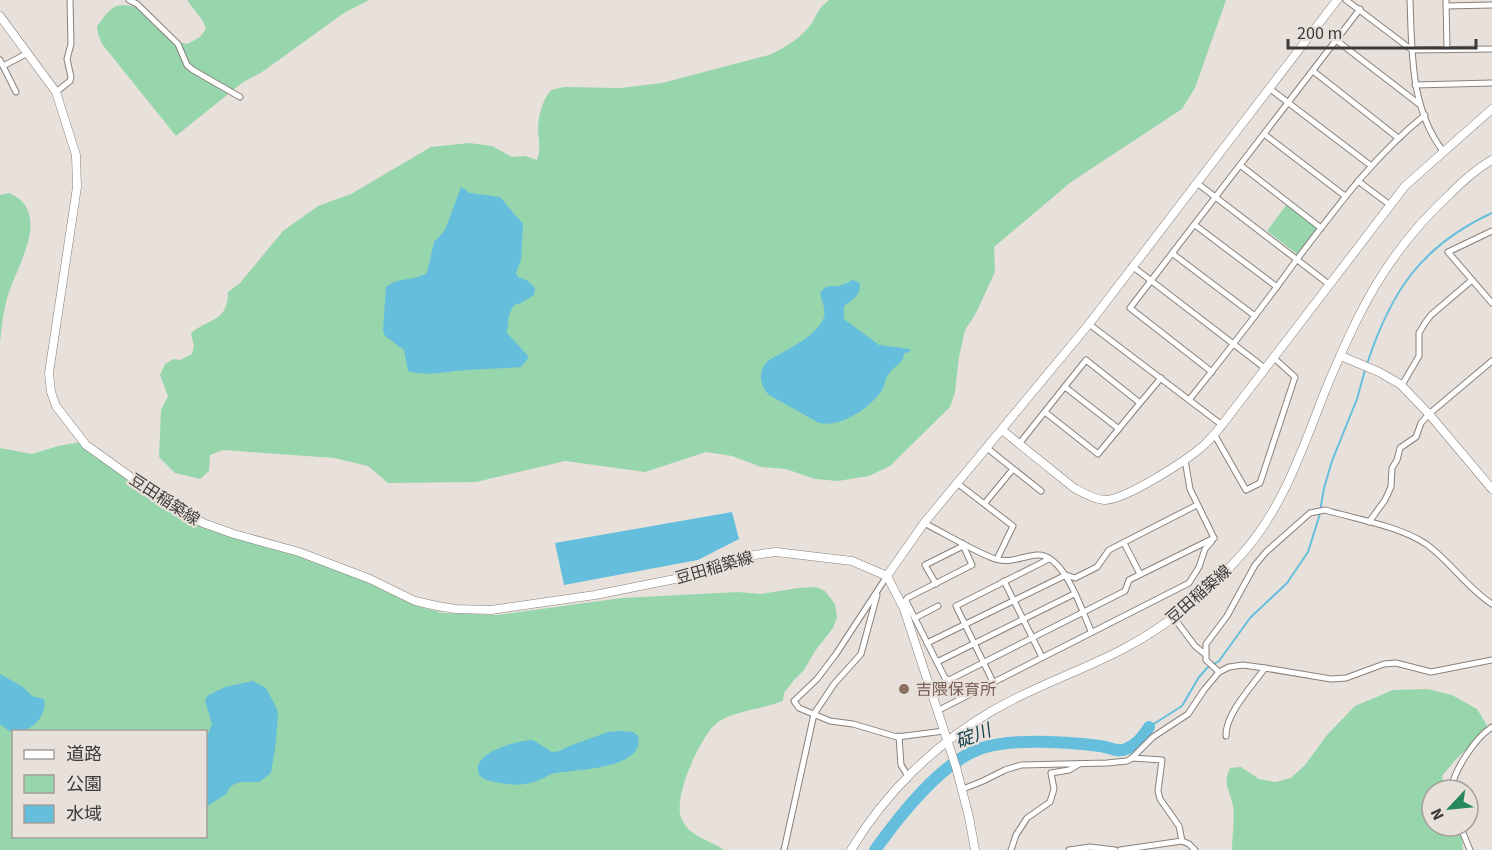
<svg xmlns="http://www.w3.org/2000/svg" width="1492" height="850" viewBox="0 0 1492 850" font-family="'Source Sans 3','Noto Sans JP',sans-serif">
	<style>
		.green { fill: #97d6ac; fill-rule: evenodd }
		.water { fill: #65bfdc }
		.lines { fill: none; stroke-linecap: round; stroke-linejoin: round }
		.stream { stroke: #65bfdc; stroke-width: 2 }
		.river { stroke: #65bfdc; stroke-width: 12 }
		.street-casing { stroke: #88817c; stroke-width: 7 }
		.secondary-casing { stroke: #88817c; stroke-width: 9 }
		.street { stroke: #fff; stroke-width: 5 }
		.secondary { stroke: #fff; stroke-width: 8 }
		.education-dot { fill: #8d6e63; stroke: #e8e1db; stroke-width: 2 }
		.labels { text-anchor: middle; stroke-width: 4.5; stroke-linejoin: round; paint-order: stroke }
		.street-label { font-size: 16px; fill: #3d3a37; stroke: #e8e1db }
		.education-label { font-size: 16px; fill: #785e54; stroke: #e8e1db; text-anchor: start }
		.water-label { font-size: 18px; font-style: italic; fill: #18414e; stroke: #e8e1db }
	</style>
	<rect width="100%" height="100%" fill="#e8e1db"/>
	<g class="green">
		<path d="M187,0H369L344,13L262,72L242,83L176,136L102,44L98,34L97,26C102,20 109,8 117,6C141,0 163,27 179,42L187,44L200,37L206,29L203,21Z"/>
		<path d="M829,0H1226L1195,88L1182,109L1071,182L994,247L995,272L975,315L965,330L959,357L955,392L950,407L890,466L869,476L838,481L815,479L786,469L761,467L732,456L706,452L645,472L565,461L476,482L388,483L368,466L334,458L223,450L210,455L209,471L200,479L175,473L159,457L161,410L168,396L160,375L165,364L173,359L180,360L192,354L194,346L191,333C209,318 228,322 228,292L240,283L283,231L318,206L351,194L431,147L469,143L492,146L512,157L525,156L537,160C541,149 539,143 538,131C538,116 542,101 551,90L564,87L620,88L662,83L769,55C785,48 802,37 812,23C819,11 817,10 829,0Z"/>
		<path d="M9,193C52,211 19,263 9,292C3,310 2,325 0,343V195Z"/>
		<polygon points="1287,204 1318,227 1297,254 1267,231"/>
		<path d="M81,442L202,526L301,555L372,582L424,608L443,613L497,615L622,598L738,592L761,594L798,588L816,587L825,591L835,604L837,618L833,628L815,651L804,670L794,680L784,693L783,701C763,709 737,710 718,722C701,734 673,797 681,817C682,821 688,830 692,832C701,840 714,842 724,850H0V448L32,454L58,446ZM14,732H206V836H14Z"/>
		<path d="M1428,689L1452,695L1477,709L1488,727L1484,733L1456,759L1442,776L1445,790H1432V826H1461L1463,850H1232C1232,836 1235,820 1233,806C1230,790 1222,785 1230,768L1241,767L1259,779L1275,782L1291,778L1305,765L1327,735L1355,706L1393,690Z"/>
	</g>
	<g class="water">
		<path d="M461,187L470,193L500,197L523,224L521,260L516,273L518,277L528,281L535,288L534,295L521,303L514,305L509,315L507,333L529,357L521,367C499,369 477,369 455,371C439,373 425,376 408,371L404,350L385,336L383,330L386,287C400,276 412,282 427,273L434,242L445,230Z"/>
		<path d="M852,280L859,282C863,294 852,300 844,306V319L879,345L910,349V352L904,353C904,364 893,366 888,375C885,379 885,384 883,388C873,407 840,428 819,423L769,395C760,386 757,371 768,361C771,358 777,356 780,354C794,346 819,333 824,317C826,309 822,302 820,294C826,282 832,288 842,285C846,284 849,282 852,280Z"/>
		<polygon points="732,512 739,539 698,560 564,585 555,543"/>
		<path d="M0,674L23,687L32,696L44,699C47,712 37,726 25,730C21,732 15,732 12,733L0,724Z"/>
		<path d="M253,681L266,688L277,709L278,717L275,749L271,773L259,782C245,783 233,778 226,794L206,807V738L212,724L205,701L207,696L225,687Z"/>
		<path d="M622,731L633,732L638,736C646,769 575,770 555,773C549,774 545,778 539,780C523,787 507,785 490,781C484,779 478,777 478,770C475,752 519,740 533,740L552,752L560,751L567,747L608,732Z"/>
	</g>
	<g class="lines">
		<g class="stream">
			<path d="M1367,364C1391,291 1421,246 1492,213"/>
			<polyline points="1149,727 1182,706 1199,677 1207,668 1219,661 1250,618 1287,583 1308,552 1319,517 1324,488 1332,461 1357,399 1365,370"/>
		</g>
		<path class="river" d="M875,850C900,815 941,762 982,748C1012,738 1069,742 1100,746C1110,747 1117,753 1126,749C1137,745 1143,736 1149,727"/>
		<defs>
			<g id="street">
				<polyline points="129,0 137,4 178,44 187,65 193,70 240,97"/>
				<polyline points="1346,0 1412,50 1492,49"/>
				<path d="M1410,0C1412,52 1410,108 1443,151"/>
				<polyline points="1446,0 1447,50"/>
				<polyline points="1446,6 1492,5"/>
				<polyline points="1336,40 1419,104"/>
				<polyline points="0,60 16,92"/>
				<polyline points="3,66 28,53"/>
				<polyline points="1313,71 1397,137"/>
				<polyline points="1415,85 1492,83"/>
				<polyline points="1269,88 1370,165"/>
				<polyline points="56,92 70,81 71,77 67,59 71,44 70,0"/>
				<polyline points="1264,134 1345,196"/>
				<polyline points="1240,165 1321,228"/>
				<polyline points="1358,181 1390,205"/>
				<polyline points="1197,183 1330,285"/>
				<polyline points="1195,225 1277,287"/>
				<polyline points="1492,231 1448,252 1492,303"/>
				<polyline points="1173,254 1255,316"/>
				<polyline points="1132,266 1266,369"/>
				<polyline points="1089,324 1222,425"/>
				<polyline points="1212,372 1130,308 1360,9"/>
				<polyline points="1402,385 1419,356 1419,333 1425,323 1431,315 1472,280"/>
				<polyline points="1065,387 1119,429"/>
				<path d="M1189,400C1226,354 1261,309 1295,262C1337,207 1371,159 1425,115"/>
				<polyline points="1140,403 1161,378"/>
				<polyline points="1214,434 1246,490 1260,483 1295,377 1274,358"/>
				<polyline points="1019,444 1086,360 1140,403 1098,454 1045,412"/>
				<polyline points="987,448 1041,491"/>
				<polyline points="1185,460 1190,489 1214,538"/>
				<polyline points="957,483 1013,526 997,559"/>
				<polyline points="985,503 1013,469"/>
				<polyline points="1369,522 1385,500 1391,487 1392,468 1397,460 1400,448 1416,437 1421,423 1429,414 1492,361"/>
				<path d="M924,523C946,534 973,551 995,559C1009,564 1023,556 1037,555C1064,553 1082,611 1091,631"/>
				<polyline points="1124,543 1140,574"/>
				<polyline points="887,576 836,654 817,679 794,701 799,708 830,721 853,724 897,737 944,731"/>
				<polyline points="1004,581 1042,657"/>
				<polyline points="936,584 925,565 963,546"/>
				<polyline points="906,601 907,598 972,565 962,543"/>
				<polyline points="901,602 906,601 945,678 949,680 1125,591 1129,580 1214,538"/>
				<polyline points="915,618 938,606"/>
				<polyline points="1174,618 1195,646 1205,654"/>
				<polyline points="927,643 1066,575 1075,578 1097,567 1109,550 1197,505"/>
				<polyline points="937,662 1074,594"/>
				<path d="M1219,672L1206,660V644L1227,616L1255,565L1266,552L1310,513L1325,510C1356,519 1399,526 1426,544C1450,561 1467,588 1492,604"/>
				<polyline points="993,682 956,606 1049,559"/>
				<polyline points="937,711 1189,583 1199,567 1205,549 1212,541"/>
				<polyline points="899,736 901,765 908,776"/>
				<path d="M1226,736C1225,714 1253,685 1265,668"/>
				<polyline points="1132,758 1153,737 1188,714 1204,690 1219,672 1229,667 1243,665 1265,668 1331,679 1346,678 1384,664 1396,663 1431,672 1492,660"/>
				<polyline points="963,789 983,781 1005,770 1021,765 1107,763 1127,761 1132,758 1162,760 1158,791 1160,799 1179,826 1182,841"/>
				<path d="M1451,790C1454,770 1475,738 1492,727"/>
				<polyline points="1460,826 1470,850"/>
				<polyline points="784,850 814,714 834,684 861,654 877,595"/>
				<polyline points="1011,850 1016,835 1027,818 1050,802 1054,789 1051,773 1069,770 1079,764"/>
				<polyline points="1069,850 1090,847 1115,850"/>
				<polyline points="1120,850 1182,841 1189,844 1195,850"/>
			</g>
			<g id="secondary">
				<polyline points="0,16 56,92 76,155 77,187 49,373 51,392 56,406 86,445 160,498 203,523 234,534 299,552 370,579 415,601 437,606 456,609 491,610 595,595 705,573 735,561 754,555 776,552 852,561 887,576 904,609 956,767 969,817 975,850"/>
				<polyline points="1341,356 1379,372 1400,384 1429,414 1492,489"/>
				<path d="M1002,430L1074,488C1083,493 1093,499 1104,500C1124,501 1187,460 1203,446C1210,440 1216,432 1222,425L1405,186L1492,109"/>
				<polyline points="887,576 924,523 1089,324 1337,0"/>
				<path d="M851,850C885,793 935,744 992,711C1034,686 1082,671 1125,648C1170,624 1208,593 1242,554C1283,508 1302,450 1324,394C1356,315 1386,253 1450,194C1463,181 1476,169 1492,160"/>
			</g>
		</defs>
		<use href="#street" class="street-casing"/>
		<use href="#secondary" class="secondary-casing"/>
		<use href="#street" class="street"/>
		<use href="#secondary" class="secondary"/>
	</g>
	<circle class="education-dot" cx="904" cy="689" r="6"/>
	<g class="labels">
		<g class="street-label">
			<text transform="translate(165 499) rotate(33)" y="6">豆田稲築線</text>
			<text transform="translate(714 567) rotate(-16)" y="6">豆田稲築線</text>
			<text transform="translate(1198 594) rotate(-41)" y="6">豆田稲築線</text>
		</g>
		<g class="education-label">
			<text x="916" y="695">吉隈保育所</text>
		</g>
		<g class="water-label">
			<text transform="translate(973 736) rotate(-21)" y="6">碇川</text>
		</g>
	</g>
	<rect x="12" y="730" width="195" height="108" fill="#e8e1db" stroke="#a49e99" stroke-width="1.5"/>
	<rect x="24" y="750" width="30" height="9" fill="#ffffff" stroke="#a49e99" stroke-width="1.5"/>
	<text x="66" y="760" font-size="18" fill="#3d3a37">道路</text>
	<rect x="24" y="775" width="30" height="18" fill="#97d6ac" stroke="#a49e99" stroke-width="1.5"/>
	<text x="66" y="790" font-size="18" fill="#3d3a37">公園</text>
	<rect x="24" y="805" width="30" height="18" fill="#65bfdc" stroke="#a49e99" stroke-width="1.5"/>
	<text x="66" y="820" font-size="18" fill="#3d3a37">水域</text>
	<g transform="translate(1450 808) rotate(244)"><circle r="28" fill="#e8e1db" stroke="#a49e99" stroke-width="1.5"/>
	<path d="M0-4.5L10 22L0 15L-10 22Z" fill="#27875f"/>
	<text y="-9" font-size="16" font-weight="bold" text-anchor="middle" fill="#3d3a37">N</text>
	</g>
	<path d="M1288 39v9h188v-9" fill="none" stroke="#3d3a37" stroke-width="3"/>
	<text x="1297" y="39" font-size="18" fill="#3d3a37" stroke="#e8e1db" stroke-width="4.5" paint-order="stroke">200 m</text>
</svg>
